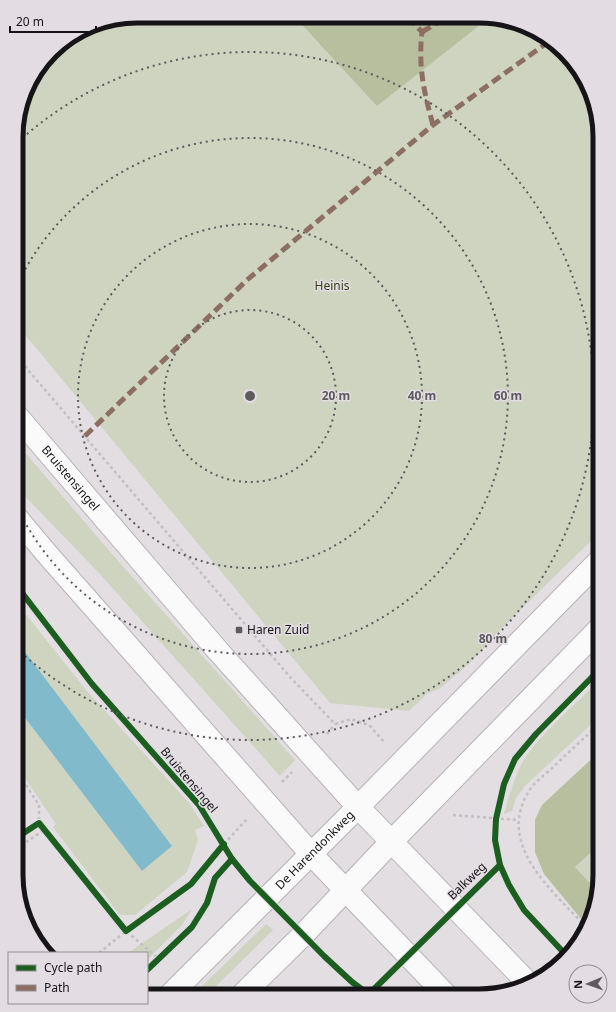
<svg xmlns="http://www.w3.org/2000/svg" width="616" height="1012" viewBox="0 0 616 1012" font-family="'Noto Sans',sans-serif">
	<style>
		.green { fill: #ced4c0 }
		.forest { fill: #b7bf9f }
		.water { fill: #81baca }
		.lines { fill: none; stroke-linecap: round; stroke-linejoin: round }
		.tertiary-casing { stroke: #b6b3b6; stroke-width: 24 }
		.secondary-casing { stroke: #b6b3b6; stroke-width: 24 }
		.path { stroke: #c0c0c0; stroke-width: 2.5; stroke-dasharray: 3 3; stroke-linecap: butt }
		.tertiary { stroke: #fbfafb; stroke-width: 22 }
		.secondary { stroke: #fbfafb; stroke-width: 22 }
		.quiet { stroke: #8d6e63; stroke-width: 5; stroke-dasharray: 10 5; stroke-linecap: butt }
		.cycleway-casing { stroke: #e3dde3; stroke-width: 8 }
		.cycleway { stroke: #1b5e20; stroke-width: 6 }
		.ring { fill: none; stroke: #5d5b5d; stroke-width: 2; stroke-dasharray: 2 4 }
		.poi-dot { fill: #5d5b5d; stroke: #e3dde3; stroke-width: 1.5 }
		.labels { text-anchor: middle; stroke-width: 3; stroke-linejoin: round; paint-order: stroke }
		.park-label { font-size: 12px; fill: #343f11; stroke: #e3dde3 }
		.street-label { font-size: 12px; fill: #161416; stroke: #e3dde3 }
		.poi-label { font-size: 12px; fill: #161416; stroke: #e3dde3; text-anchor: start }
		.rim { fill: none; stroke: #161416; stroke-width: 5 }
		.centre { fill: #5d5b5d; stroke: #e3dde3; stroke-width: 2 }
		.ring-label { font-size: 12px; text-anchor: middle; font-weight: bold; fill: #5d5b5d; stroke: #e3dde3; stroke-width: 3; stroke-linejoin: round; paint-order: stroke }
	</style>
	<rect width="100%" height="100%" fill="#e2dee2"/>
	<g class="green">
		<polygon points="137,16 495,17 553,41 591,91 600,137 600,532 502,628 468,665 439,689 428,693 409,711 330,703 17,325 17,121 29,83 57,46 91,25"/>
		<polygon points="17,443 112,554 295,760 280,776 99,573 17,488"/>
		<polygon points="16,602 86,690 189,803 204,826 195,830 198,840 187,872 135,915 120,915 53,827 56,824 16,765 16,706 142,871 172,846 16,640"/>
		<path d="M600,680V716L525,786L516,798L512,811L504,814C509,797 513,781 521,765C535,738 578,702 600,680Z"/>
		<polygon points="600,844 600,883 598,892 575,867"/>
		<polygon points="192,909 182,925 147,960 147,953 128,953"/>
		<polygon points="266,924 273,930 207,995 193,995"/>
	</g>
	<g class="forest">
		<polygon points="294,16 490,17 377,106"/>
		<polygon points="600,751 600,844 575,867 598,892 594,914 587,926 544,874 535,852 535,820 542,805"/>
	</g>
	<polygon class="water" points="16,640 172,846 142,871 16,706"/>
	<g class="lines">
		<defs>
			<g id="tertiary">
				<polyline points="358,807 600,560"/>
				<polyline points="392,841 600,628"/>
			</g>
			<g id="secondary">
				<path id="s1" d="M17,416L219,652L358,807L529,984"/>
				<polyline points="16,517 47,554 312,855 447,996"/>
				<path id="s2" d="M170,995L358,807"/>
				<polyline points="242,995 303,935 392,841"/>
			</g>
		</defs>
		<use href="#tertiary" class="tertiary-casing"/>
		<use href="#secondary" class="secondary-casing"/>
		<g class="path">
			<polyline points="17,357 290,677 335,724 351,719 369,725 385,743"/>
			<polyline points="327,734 335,724"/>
			<polyline points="16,770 39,805 39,823"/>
			<polyline points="282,782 292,772"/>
			<polyline points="453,815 518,820"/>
			<polyline points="224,844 247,819"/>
			<polyline points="16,849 44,830"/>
			<path d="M586,927C552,890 493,843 531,788C536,781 546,774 553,767C568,753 584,738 600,723"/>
			<polyline points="99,953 126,931 159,959"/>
		</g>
		<use href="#tertiary" class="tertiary"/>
		<use href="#secondary" class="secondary"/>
		<g class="quiet">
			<path d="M408,17L422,32C418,67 424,92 433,125"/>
			<polyline points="422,32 440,21 441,17"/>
			<polyline points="85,436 247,280 433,125 551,40"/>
		</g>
		<defs>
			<g id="cycleway">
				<polyline points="16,585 92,684 199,805 232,859 250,881 324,956 352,982 371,996"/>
				<polyline points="16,838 39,823 126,931 191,884 224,844"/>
				<polyline points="500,865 509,885 524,910 566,955"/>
				<polyline points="147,970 192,927 207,903 215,878 232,859"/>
				<polyline points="369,994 500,865 495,840 496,819 504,784 515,759 536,734 600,669"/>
			</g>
		</defs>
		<use href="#cycleway" class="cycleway-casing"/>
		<use href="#cycleway" class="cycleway"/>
	</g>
	<g class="ring">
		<circle cx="250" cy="396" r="86"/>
		<circle cx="250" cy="396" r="172"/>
		<path d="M17 285A258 258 0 1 1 17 507"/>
		<path d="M18 142A344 344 0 1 1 18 650"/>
	</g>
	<rect class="poi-dot" x="235" y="626" width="8" height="8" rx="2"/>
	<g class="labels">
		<g class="park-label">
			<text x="332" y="290">Heinis</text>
		</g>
		<g class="street-label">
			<text dy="4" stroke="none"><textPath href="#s1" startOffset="82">Bruistensingel</textPath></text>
			<text transform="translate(189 780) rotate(50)" y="4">Bruistensingel</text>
			<text dy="4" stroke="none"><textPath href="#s2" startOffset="205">De Harendonkweg</textPath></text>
			<text transform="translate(467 881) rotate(-44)" y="4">Balkweg</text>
		</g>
		<g class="poi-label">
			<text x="247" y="634">Haren Zuid</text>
		</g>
	</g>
	<path d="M0 0H616V1012H0ZM137 23H479A114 114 0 0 1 593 137V875A114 114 0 0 1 479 989H137A114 114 0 0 1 23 875V137A114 114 0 0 1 137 23Z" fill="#e3dde3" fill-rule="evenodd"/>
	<path class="rim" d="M137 23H479A114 114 0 0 1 593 137V875A114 114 0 0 1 479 989H137A114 114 0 0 1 23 875V137A114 114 0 0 1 137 23Z"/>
	<circle cx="250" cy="396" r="6" class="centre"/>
	<g class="ring-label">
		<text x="336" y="400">20 m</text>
		<text x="422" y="400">40 m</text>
		<text x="508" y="400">60 m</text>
		<text x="493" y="643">80 m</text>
	</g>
	<rect x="8" y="952" width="140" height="52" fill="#e3dde3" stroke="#918d91"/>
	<rect x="16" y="965" width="20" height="6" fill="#1b5e20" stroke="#918d91"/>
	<text x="44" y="972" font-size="12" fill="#161416">Cycle path</text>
	<rect x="16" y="985" width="20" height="6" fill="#8d6e63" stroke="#918d91"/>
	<text x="44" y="992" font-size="12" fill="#161416">Path</text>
	<g transform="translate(588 984) rotate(268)"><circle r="19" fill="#e3dde3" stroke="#918d91"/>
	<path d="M0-3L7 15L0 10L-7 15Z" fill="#5d5b5d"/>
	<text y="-6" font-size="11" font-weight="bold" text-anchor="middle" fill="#161416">N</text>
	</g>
	<path d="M10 26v6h86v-6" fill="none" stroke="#161416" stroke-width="2"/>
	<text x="16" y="26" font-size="12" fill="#161416" stroke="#e3dde3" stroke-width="3" paint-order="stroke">20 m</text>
</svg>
